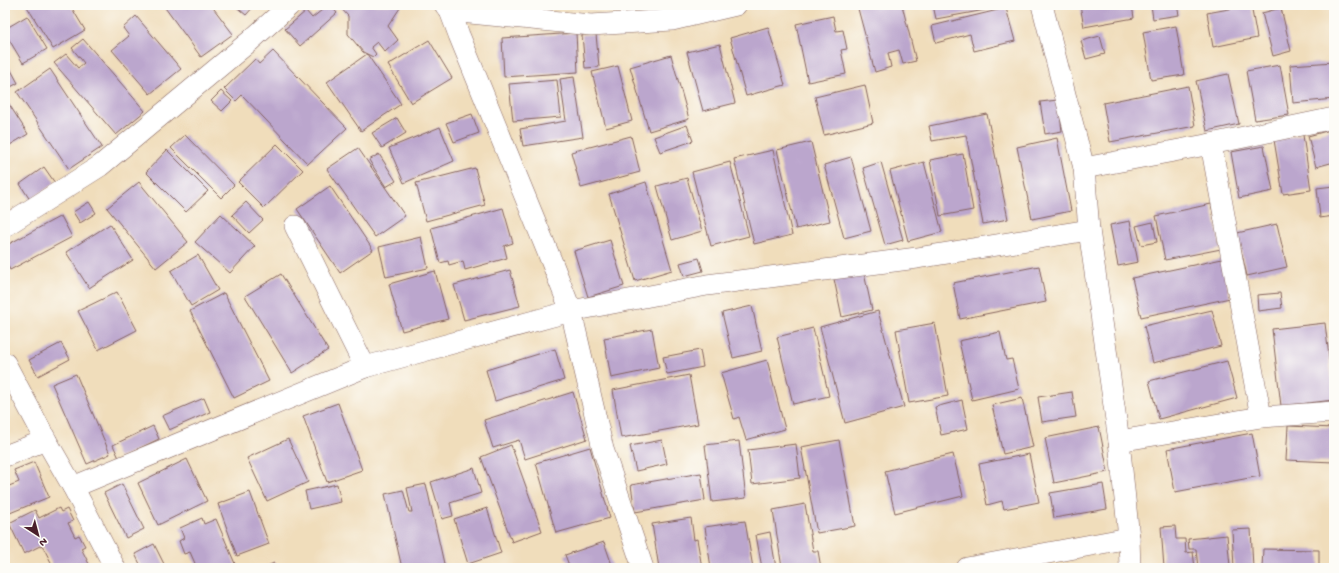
<svg xmlns="http://www.w3.org/2000/svg" width="1339" height="573" viewBox="0 0 1339 573" font-family="'Gochi Hand',sans-serif">
	<style>
		.building { fill: #bba6cd }
		.lines { fill: none; stroke-linecap: round; stroke-linejoin: round }
		.minor-casing { stroke: #84625d; stroke-width: 22 }
		.minor { stroke: #fff; stroke-width: 21 }
	</style>
	<rect width="100%" height="100%" fill="#fdfcf7"/>
	<filter id="ink" filterUnits="userSpaceOnUse"><feTurbulence type="fractalNoise" baseFrequency=".025" numOctaves="2"/><feDisplacementMap in="SourceGraphic" scale="8" xChannelSelector="R" yChannelSelector="G"/><feConvolveMatrix kernelMatrix="1 2 1 2 8 2 1 2 1" color-interpolation-filters="sRGB"/></filter>
	<filter id="wash" filterUnits="userSpaceOnUse"><feTurbulence type="fractalNoise" baseFrequency=".012" numOctaves="4" result="noise"/><feDisplacementMap in="SourceGraphic" scale="16" xChannelSelector="R" yChannelSelector="G"/><feGaussianBlur stdDeviation="0.9" result="paint"/><feColorMatrix in="noise" values="0 0 0 0 0 0 0 0 0 0 0 0 0 0 0 0 0 1.4 0 .05"/><feComposite in="paint" operator="in"/></filter>
	<g filter="url(#wash)">
		<rect width="100%" height="100%" fill="#f0ddbb"/>
		<g id="blocks">
			<g class="building">
				<polygon points="26,5 70,5 85,30 53,49"/>
				<polygon points="163,5 211,5 233,34 201,57"/>
				<polygon points="234,5 255,5 246,15"/>
				<polygon points="317,5 330,5 337,13 300,46 285,29 306,11 312,18 322,10"/>
				<polygon points="338,5 402,5 388,26 398,40 385,52 377,42 371,47 376,54 373,57 367,54 401,104 361,131 327,82 367,54 363,52 348,34 348,16"/>
				<polygon points="624,5 643,5 643,6 625,10"/>
				<polygon points="857,5 902,5 916,61 903,64 899,50 888,53 891,67 875,72"/>
				<polygon points="933,5 984,5 985,10 936,19"/>
				<polygon points="1080,5 1132,5 1134,18 1084,27"/>
				<polygon points="1151,5 1177,5 1179,15 1153,19"/>
				<polygon points="1251,5 1257,38 1213,47 1207,13"/>
				<polygon points="1006,8 1015,41 974,51 970,34 936,43 932,26"/>
				<polygon points="1281,8 1291,51 1273,56 1262,13"/>
				<polygon points="27,16 47,49 23,63 5,33 5,29"/>
				<polygon points="136,16 181,69 150,94 112,50 129,36 123,28"/>
				<polygon points="833,16 836,31 843,30 847,49 841,50 846,74 808,82 796,24"/>
				<polygon points="1176,26 1184,75 1151,80 1143,32"/>
				<polygon points="768,27 785,85 746,96 730,38"/>
				<polygon points="576,33 578,72 504,77 502,38"/>
				<polygon points="596,34 599,67 585,68 582,35"/>
				<polygon points="1100,36 1105,54 1086,59 1081,41"/>
				<polygon points="83,39 145,111 116,135 54,63 66,54 78,68 84,63 72,48"/>
				<polygon points="429,40 452,78 411,103 388,65"/>
				<polygon points="720,44 735,103 703,111 687,52"/>
				<polygon points="273,51 347,128 308,164 242,95 236,101 224,89 255,59 259,64"/>
				<polygon points="671,55 689,119 649,131 630,67"/>
				<polygon points="5,59 18,83 5,90"/>
				<polygon points="1334,62 1334,99 1293,103 1290,65"/>
				<polygon points="1280,65 1289,115 1255,120 1246,71"/>
				<polygon points="618,66 632,121 606,128 592,72"/>
				<polygon points="50,69 102,147 69,169 17,92"/>
				<polygon points="1228,74 1239,124 1207,131 1196,81"/>
				<polygon points="574,77 583,137 523,146 520,129 566,121 560,79"/>
				<polygon points="557,80 561,117 513,121 509,84"/>
				<polygon points="865,85 873,123 824,135 815,97"/>
				<polygon points="1188,86 1195,126 1110,142 1103,103"/>
				<polygon points="221,91 232,101 222,111 211,101"/>
				<polygon points="1058,100 1062,131 1045,134 1040,102"/>
				<polygon points="7,101 28,134 5,148 5,102"/>
				<polygon points="472,114 479,133 454,142 446,123"/>
				<polygon points="987,114 1008,219 983,224 966,135 932,141 929,126"/>
				<polygon points="397,118 406,133 382,148 372,133"/>
				<polygon points="687,125 693,141 660,152 654,137"/>
				<polygon points="440,127 454,161 404,183 389,148"/>
				<polygon points="1334,129 1334,162 1316,167 1308,136"/>
				<polygon points="185,135 234,185 221,198 171,148"/>
				<polygon points="1303,135 1311,190 1283,194 1274,140"/>
				<polygon points="631,136 640,172 581,188 571,152"/>
				<polygon points="1057,138 1071,211 1032,219 1017,147"/>
				<polygon points="811,142 830,221 796,229 777,150"/>
				<polygon points="277,144 303,170 264,208 238,182"/>
				<polygon points="1264,146 1273,191 1239,198 1231,152"/>
				<polygon points="358,148 405,216 375,237 327,169"/>
				<polygon points="167,150 208,191 186,212 146,172"/>
				<polygon points="773,150 792,235 754,244 734,159"/>
				<polygon points="379,154 396,181 386,187 369,160"/>
				<polygon points="963,154 973,210 940,216 930,160"/>
				<polygon points="851,157 871,231 844,238 824,165"/>
				<polygon points="730,162 749,236 711,246 692,172"/>
				<polygon points="881,162 903,240 885,245 863,168"/>
				<polygon points="924,162 942,232 908,241 890,171"/>
				<polygon points="44,167 55,183 30,200 20,184"/>
				<polygon points="475,168 485,205 426,221 416,183"/>
				<polygon points="687,178 702,231 672,240 657,186"/>
				<polygon points="139,182 188,242 156,268 107,208"/>
				<polygon points="646,182 672,270 635,281 609,194"/>
				<polygon points="330,186 373,250 340,273 297,209"/>
				<polygon points="1334,186 1334,216 1320,218 1317,188"/>
				<polygon points="89,202 96,213 80,223 73,212"/>
				<polygon points="246,202 263,220 249,233 232,215"/>
				<polygon points="1211,204 1221,249 1165,260 1156,216"/>
				<polygon points="503,208 513,243 504,246 507,258 465,270 463,261 449,265 448,261 440,263 431,228"/>
				<polygon points="221,214 255,246 230,273 195,242"/>
				<polygon points="61,216 72,237 10,270 5,260 5,246"/>
				<polygon points="1130,221 1138,262 1118,266 1110,225"/>
				<polygon points="1153,222 1157,242 1141,245 1136,226"/>
				<polygon points="110,224 133,260 89,288 66,252"/>
				<polygon points="1277,224 1287,267 1247,276 1237,233"/>
				<polygon points="421,237 428,268 386,277 379,247"/>
				<polygon points="610,240 624,286 588,297 574,251"/>
				<polygon points="198,255 218,290 191,306 171,271"/>
				<polygon points="699,258 703,271 684,276 680,263"/>
				<polygon points="1222,259 1230,298 1141,317 1132,278"/>
				<polygon points="1039,266 1046,302 960,319 953,283"/>
				<polygon points="510,270 520,306 464,320 454,285"/>
				<polygon points="435,271 448,319 402,331 389,284"/>
				<polygon points="864,273 872,310 842,317 834,279"/>
				<polygon points="281,274 328,350 292,373 245,296"/>
				<polygon points="117,292 137,330 98,350 78,311"/>
				<polygon points="224,293 269,381 234,398 190,311"/>
				<polygon points="1280,293 1282,308 1258,311 1257,295"/>
				<polygon points="752,306 762,351 733,358 722,313"/>
				<polygon points="1212,310 1221,346 1153,363 1144,326"/>
				<polygon points="878,311 904,407 845,423 820,327"/>
				<polygon points="935,323 948,396 909,403 896,330"/>
				<polygon points="1325,323 1334,400 1281,406 1272,329"/>
				<polygon points="813,328 829,396 793,404 777,337"/>
				<polygon points="652,329 659,368 611,378 604,338"/>
				<polygon points="1000,332 1006,360 1012,359 1019,389 972,400 959,341"/>
				<polygon points="61,343 70,359 38,376 29,360"/>
				<polygon points="555,349 564,380 495,401 486,370"/>
				<polygon points="700,350 703,367 667,374 663,357"/>
				<polygon points="767,360 785,429 746,440 739,417 734,419 721,373"/>
				<polygon points="1227,361 1237,398 1159,419 1149,381"/>
				<polygon points="76,374 110,454 87,464 52,384"/>
				<polygon points="689,375 698,424 621,438 613,390"/>
				<polygon points="573,392 587,439 525,459 519,440 493,448 484,420"/>
				<polygon points="1072,392 1076,417 1042,422 1038,397"/>
				<polygon points="204,398 210,412 169,430 162,416"/>
				<polygon points="1022,398 1033,447 1003,454 992,405"/>
				<polygon points="962,400 968,429 941,435 935,407"/>
				<polygon points="338,403 362,470 327,482 303,416"/>
				<polygon points="153,426 159,439 119,458 113,445"/>
				<polygon points="1288,426 1334,428 1334,462 1286,460"/>
				<polygon points="1099,427 1108,472 1054,483 1045,438"/>
				<polygon points="1252,433 1260,476 1175,492 1167,449"/>
				<polygon points="288,439 308,482 267,501 247,458"/>
				<polygon points="662,440 667,464 636,471 630,446"/>
				<polygon points="839,440 855,526 817,533 801,447"/>
				<polygon points="739,441 746,498 712,502 705,445"/>
				<polygon points="796,444 800,478 752,484 748,450"/>
				<polygon points="511,445 542,531 512,542 481,457"/>
				<polygon points="590,447 610,518 556,533 536,463"/>
				<polygon points="953,454 963,496 895,513 885,471"/>
				<polygon points="1029,454 1039,502 1004,509 1002,501 987,505 979,464"/>
				<polygon points="187,459 207,501 158,525 138,483"/>
				<polygon points="34,462 49,497 5,515 5,477 9,486 19,482 14,470"/>
				<polygon points="474,468 481,493 450,503 453,516 442,519 431,482"/>
				<polygon points="701,473 705,500 635,512 631,485"/>
				<polygon points="122,484 144,529 126,538 104,493"/>
				<polygon points="337,484 341,502 309,509 305,491"/>
				<polygon points="426,484 445,568 402,568 385,494 403,490 409,512 412,512 407,488"/>
				<polygon points="1103,484 1107,509 1054,518 1050,493"/>
				<polygon points="250,492 269,544 237,556 218,504"/>
				<polygon points="805,504 813,551 818,551 821,568 782,568 773,510"/>
				<polygon points="59,508 61,512 67,509 73,521 68,523 75,537 79,535 85,546 81,548 91,568 54,568 42,545 24,554 9,523 35,510 39,518"/>
				<polygon points="487,508 501,553 468,564 454,519"/>
				<polygon points="202,518 204,524 216,519 236,566 232,568 197,568 190,552 184,554 179,541 184,538 180,528"/>
				<polygon points="691,518 694,540 697,539 702,568 659,568 652,524"/>
				<polygon points="745,521 753,568 711,568 705,527"/>
				<polygon points="1175,526 1176,539 1185,539 1186,553 1193,552 1195,568 1164,568 1161,527"/>
				<polygon points="1251,529 1253,568 1234,568 1232,530"/>
				<polygon points="770,532 776,568 762,568 756,535"/>
				<polygon points="1227,535 1230,566 1198,568 1196,549 1189,549 1188,539"/>
				<polygon points="604,542 613,568 570,568 565,555"/>
				<polygon points="154,544 166,568 142,568 135,554"/>
				<polygon points="1263,549 1319,550 1319,568 1262,568"/>
				<polygon points="274,563 276,568 263,568"/>
			</g>
		</g>
	</g>
	<g filter="url(#ink)">
		<use href="#blocks" fill-opacity="0" stroke="#84625d" stroke-width="1"/>
		<g class="lines">
			<defs>
				<g id="minor">
					<polyline points="445,5 450,11 459,35 553,265 571,311 603,449 643,568"/>
					<polyline points="1042,5 1084,168 1089,230 1119,441 1129,538 1130,568"/>
					<polyline points="450,11 591,25 672,20 736,5"/>
					<polyline points="1084,168 1211,144 1334,118"/>
					<polyline points="5,226 100,166 250,41 290,5"/>
					<polyline points="295,226 365,367"/>
					<polyline points="5,363 46,440 73,487 115,568"/>
					<polyline points="1261,417 1334,412"/>
					<polyline points="1119,441 1261,417 1211,144"/>
					<polyline points="5,456 46,440"/>
					<polyline points="73,487 365,367 571,311 707,285 917,258 1089,230"/>
					<polyline points="967,568 1129,538"/>
				</g>
			</defs>
			<use href="#minor" class="minor-casing"/>
			<use href="#minor" class="minor"/>
		</g>
	</g>
	<rect width="1339" height="573" fill="none" stroke="#fdfcf7" stroke-width="20"/>
	<g transform="translate(38 535) rotate(144)" stroke="#fdfcf7" stroke-width="3" paint-order="stroke">
	<path d="M0-3L7 15L0 10L-7 15Z" fill="#4a1f2b"/>
	<text y="-6" font-size="11" font-weight="bold" text-anchor="middle" fill="#4a1f2b">N</text>
	</g>
</svg>
